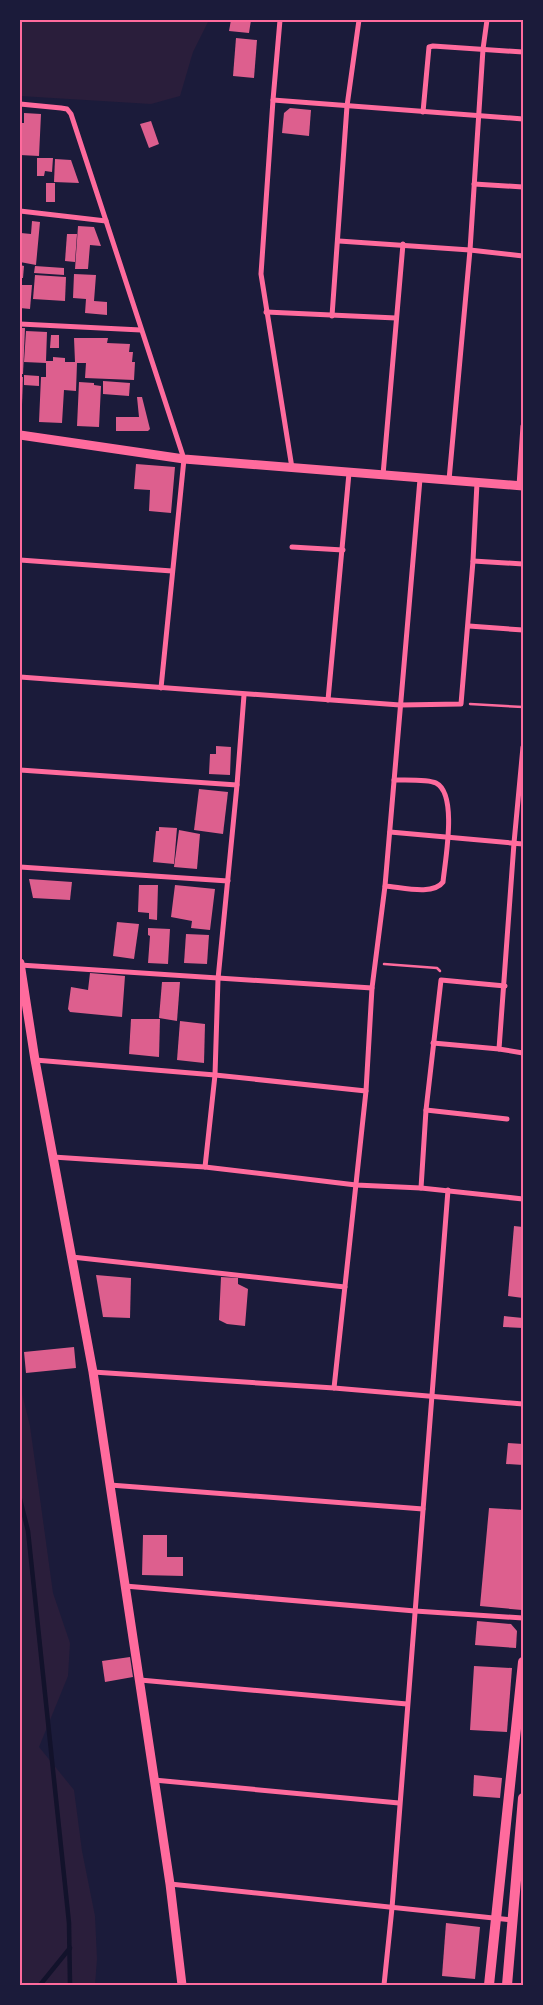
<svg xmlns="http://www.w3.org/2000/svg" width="543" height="2005" viewBox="0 0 543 2005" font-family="Poppins,sans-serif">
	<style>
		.green { fill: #2a1e3b }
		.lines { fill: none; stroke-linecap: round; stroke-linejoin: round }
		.stream { stroke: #12122b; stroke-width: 4.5 }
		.building { fill: #dd5f8e }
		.path { stroke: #ff6b9d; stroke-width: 2.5 }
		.minor { stroke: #ff6b9d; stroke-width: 5 }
		.tertiary { stroke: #ff6b9d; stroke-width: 9 }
		.secondary { stroke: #ff6b9d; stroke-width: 10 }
		.neatline { fill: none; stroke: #ff6b9d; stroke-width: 2 }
	</style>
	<rect width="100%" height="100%" fill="#1b1b3a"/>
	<g class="green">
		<polygon points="20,20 209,20 193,52 180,96 151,104 20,96"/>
		<polygon points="20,1385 30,1426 53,1593 70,1643 68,1676 39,1747 74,1790 82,1851 95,1916 97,1959 95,1985 20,1985"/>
	</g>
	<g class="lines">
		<g class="stream">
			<polyline points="20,1499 28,1531 69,1923 70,1985"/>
			<polyline points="40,1985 70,1948"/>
		</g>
	</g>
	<g class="building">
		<polygon points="231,20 251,20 249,33 229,31"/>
		<polygon points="236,38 257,40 254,78 233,76"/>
		<polygon points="290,108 311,110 309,136 282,133 284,113"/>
		<polygon points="24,113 41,114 39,156 20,155 20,123 24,123"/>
		<polygon points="151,121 159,144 149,148 140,124"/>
		<polygon points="37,158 53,158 52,172 45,171 44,176 37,176"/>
		<polygon points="55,159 71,160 79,183 54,182"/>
		<rect x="46" y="183" width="9" height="19"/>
		<polygon points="32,221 40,222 36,265 20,262 21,233 31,234"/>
		<polygon points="78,226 94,227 101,246 90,245 88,269 75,269"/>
		<polygon points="67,234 77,234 75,262 65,261"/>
		<polygon points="20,265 24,266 23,278 20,278"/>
		<polygon points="35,266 64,268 64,275 34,273"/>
		<polygon points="74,274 96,275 94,301 107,302 107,315 85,313 86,299 73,298"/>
		<polygon points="35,275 66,277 65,301 33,299"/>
		<polygon points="20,285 32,285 30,309 20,308"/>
		<polygon points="20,328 25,328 23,374 20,374"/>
		<polygon points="26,331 47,332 46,361 53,361 53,357 65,358 65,362 75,362 74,338 108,338 107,343 130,344 129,352 133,352 132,362 135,362 134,380 85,378 86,363 77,363 76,391 64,390 62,423 39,422 41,377 46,377 46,363 24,362"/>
		<polygon points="51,335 59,335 59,348 50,348"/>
		<polygon points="24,375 39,376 39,386 24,385"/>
		<polygon points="20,377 23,377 22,404 20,404"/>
		<polygon points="103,381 130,383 129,396 103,394"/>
		<polygon points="79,382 94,383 94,385 101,386 99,427 77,426"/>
		<polygon points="137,397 142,397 150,429 148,431 116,431 116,417 139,417"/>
		<polygon points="136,464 175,467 171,513 149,511 150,490 134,489"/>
		<polygon points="216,746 231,747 230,775 209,774 210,754 216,754"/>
		<polygon points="199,789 228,792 223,834 194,830"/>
		<polygon points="159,827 177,828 174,864 153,862 156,831 159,831"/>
		<polygon points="179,830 200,834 197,869 174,867"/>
		<polygon points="29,879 72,882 70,900 33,898"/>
		<polygon points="139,885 158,885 157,920 149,919 149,913 138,912"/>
		<polygon points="175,885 215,889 210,930 191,928 192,921 171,917"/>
		<polygon points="117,922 139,924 134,959 113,956"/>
		<polygon points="148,928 170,929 168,964 148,963 150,936 148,935"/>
		<polygon points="186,934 209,935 207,964 184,963"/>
		<polygon points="90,973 125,976 122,1017 70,1012 68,1009 71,987 88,990"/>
		<polygon points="162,982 180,982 177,1021 159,1018"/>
		<polygon points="131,1019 160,1019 159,1057 129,1054"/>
		<polygon points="180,1021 205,1024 204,1063 177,1060"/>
		<polygon points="514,1226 523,1227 523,1298 508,1296"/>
		<polygon points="96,1275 131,1278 130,1318 103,1317"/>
		<polygon points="221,1277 238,1278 238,1284 248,1289 245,1326 227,1324 219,1320"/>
		<polygon points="504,1316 523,1318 523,1328 503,1327"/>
		<polygon points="74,1347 76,1368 26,1373 24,1352"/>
		<polygon points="508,1443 523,1444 523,1465 506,1464"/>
		<polygon points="489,1508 523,1510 522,1610 480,1606"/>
		<polygon points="143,1535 167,1535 167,1557 183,1557 183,1576 142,1575"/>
		<polygon points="477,1621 511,1624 517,1631 516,1648 475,1645"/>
		<polygon points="130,1657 133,1677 105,1682 102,1661"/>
		<polygon points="474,1666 512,1668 507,1732 470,1730"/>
		<polygon points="474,1775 502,1778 500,1798 473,1796"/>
		<polygon points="446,1923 480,1927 475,1979 442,1976"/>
	</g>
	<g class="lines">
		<g class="path">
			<polyline points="470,704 523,707"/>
			<polyline points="384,964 437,968 440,971"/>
		</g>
		<g class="minor">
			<polyline points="280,20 273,100 261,274 292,468"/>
			<polyline points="273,100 523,119"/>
			<polyline points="20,104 61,108 67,109 71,114 184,459 161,688"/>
			<polyline points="423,112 429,47 433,46 523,52"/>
			<polyline points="474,184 523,187"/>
			<polyline points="20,211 106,221"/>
			<polyline points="339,241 470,250 523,256"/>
			<polyline points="266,312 396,318"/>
			<polyline points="332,316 347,106 359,20"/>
			<polyline points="20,324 141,330"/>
			<polyline points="383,475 403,244"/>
			<polyline points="449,480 470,250 483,49 487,20"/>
			<polyline points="519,486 523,426"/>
			<polyline points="292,547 343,550"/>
			<polyline points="20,560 172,571"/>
			<polyline points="473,561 523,564"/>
			<polyline points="469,626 523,630"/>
			<polyline points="20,677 400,705 461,704 473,561 477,483"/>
			<polyline points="328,700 349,473"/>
			<polyline points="523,747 514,843 499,1049 523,1053"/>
			<polyline points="20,770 237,785"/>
			<polyline points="390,832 523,844"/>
			<polyline points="20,867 228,881"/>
			<path d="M385,886C401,887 433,896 443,882C445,861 458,794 436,783C428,779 404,780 394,780"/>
			<polyline points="20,965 372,988"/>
			<polyline points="433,1043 499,1049"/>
			<polyline points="35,1060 215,1075 366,1091"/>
			<polyline points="426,1110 507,1119"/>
			<polyline points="53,1157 205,1167 356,1185 421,1188 523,1199"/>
			<polyline points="205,1167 215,1075 218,979 237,785 244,695"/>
			<polyline points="421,1188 426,1110 441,980 505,986"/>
			<polyline points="72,1257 345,1287"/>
			<polyline points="93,1372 334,1388 523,1404"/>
			<polyline points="334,1388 366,1091 372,988 385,886 420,479"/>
			<polyline points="110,1485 423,1509"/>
			<polyline points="125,1586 415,1611 523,1618"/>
			<polyline points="140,1680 407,1704"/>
			<polyline points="154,1780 399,1803"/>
			<polyline points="170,1884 513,1920"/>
			<polyline points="384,1985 392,1908 448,1190"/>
		</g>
		<g class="tertiary">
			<polyline points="20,435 184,459 523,486"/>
			<polyline points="20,963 35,1060 93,1372 170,1884 182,1985"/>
		</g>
		<g class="secondary">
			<polyline points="489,1985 523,1662"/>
			<polyline points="507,1985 523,1798"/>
		</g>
	</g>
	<rect width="543" height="2005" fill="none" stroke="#1b1b3a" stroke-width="42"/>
	<rect x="21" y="21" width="501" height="1963" class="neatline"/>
</svg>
